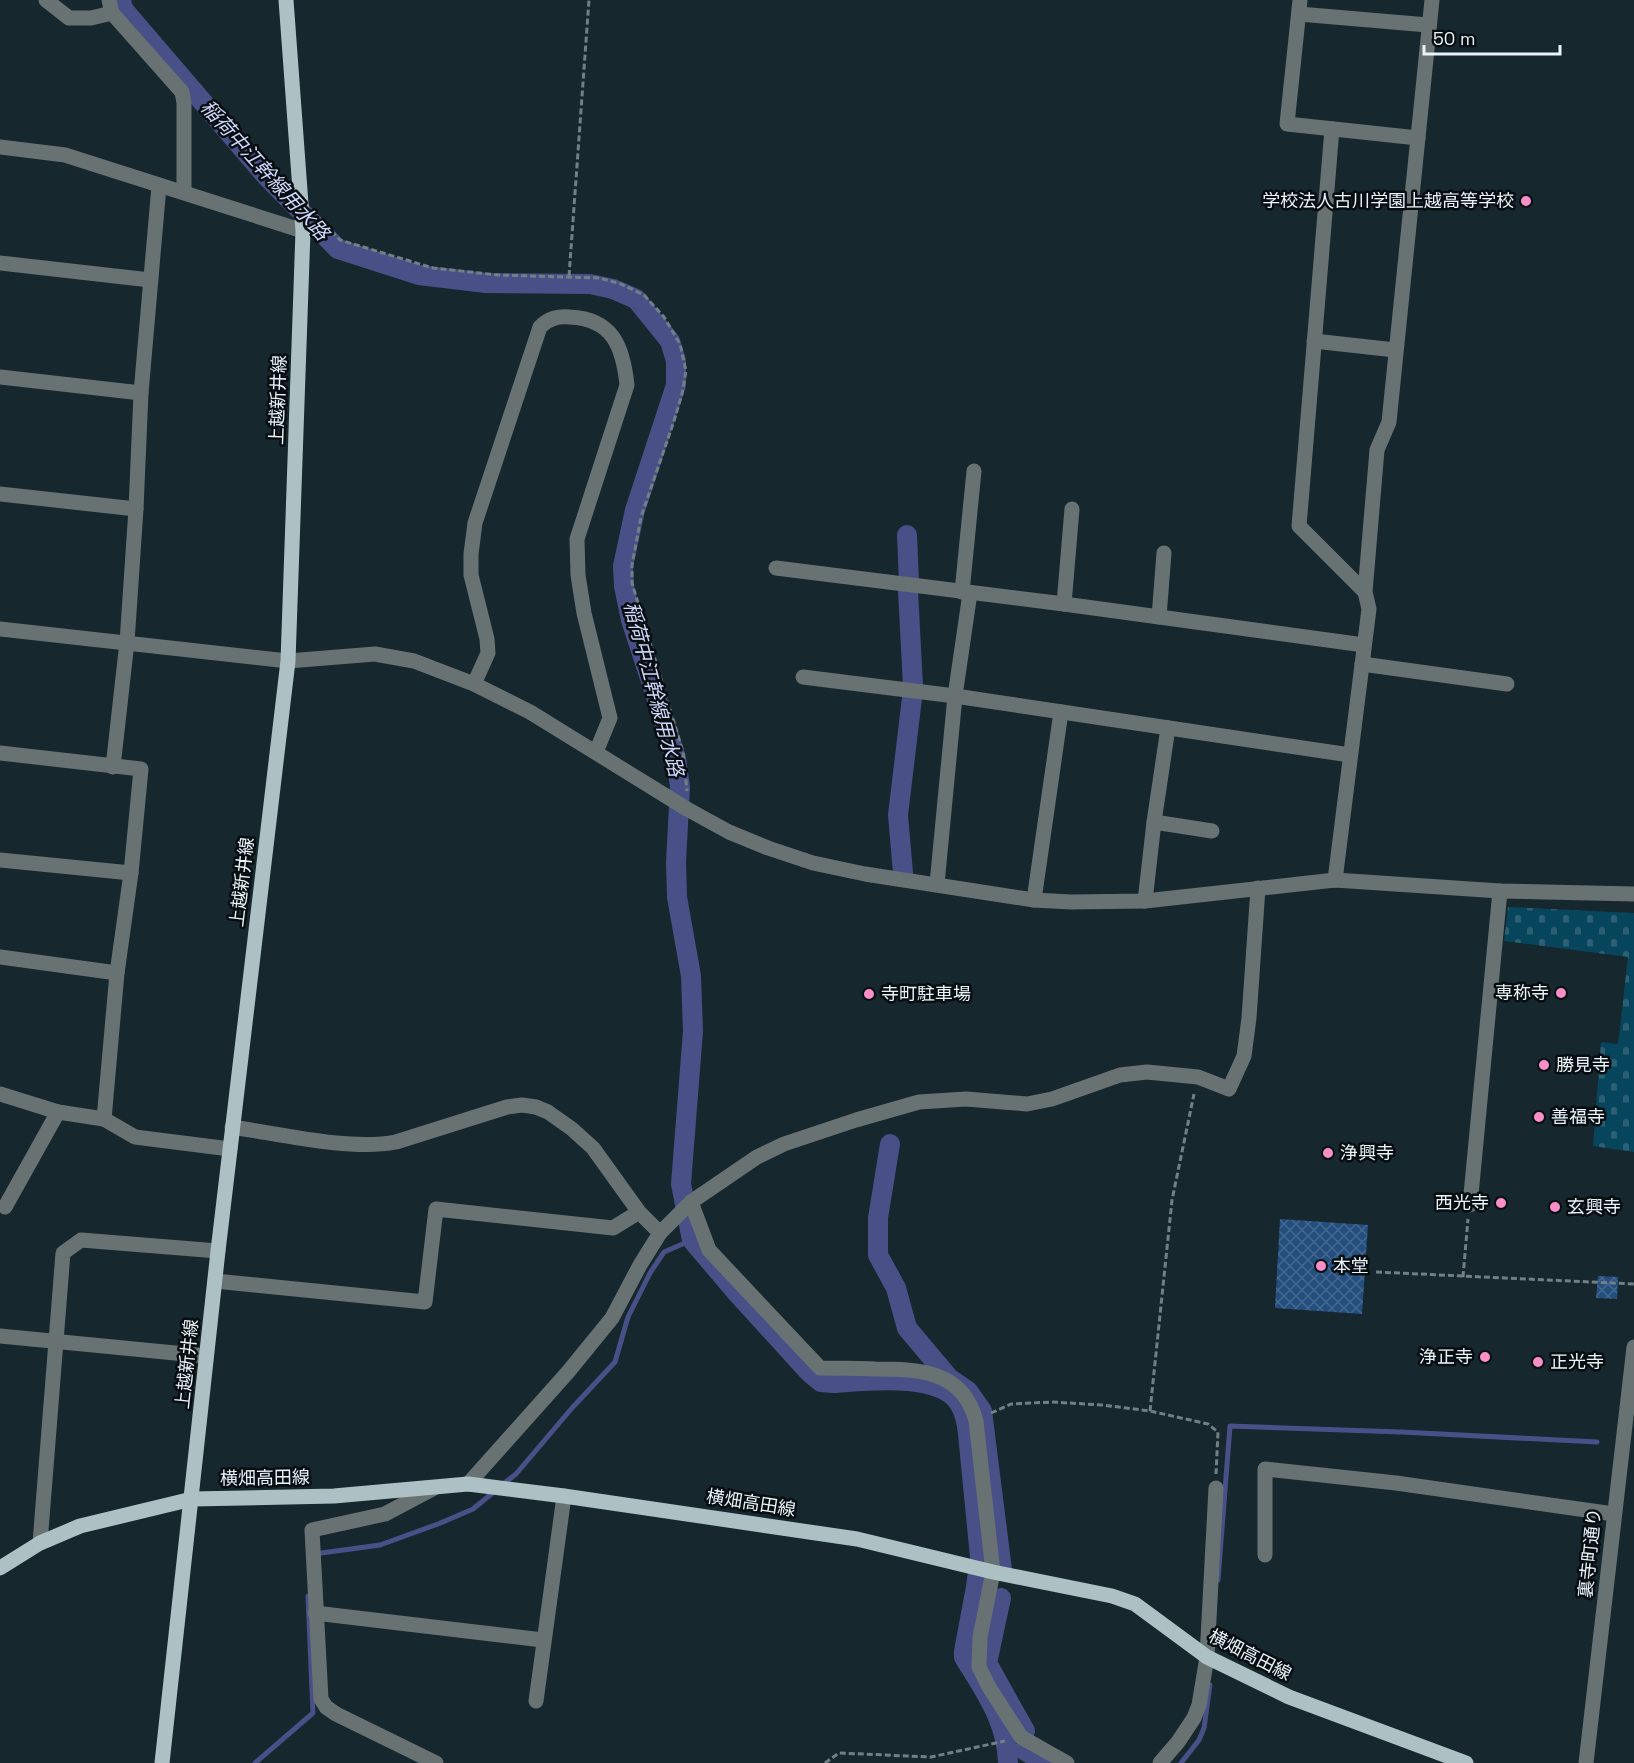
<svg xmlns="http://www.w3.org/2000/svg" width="1634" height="1763" viewBox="0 0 1634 1763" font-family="'Space Grotesk','Noto Sans JP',sans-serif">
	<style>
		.cemetery { fill: url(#cemetery-stones) }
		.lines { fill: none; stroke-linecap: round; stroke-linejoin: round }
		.stream { stroke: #495088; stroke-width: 5 }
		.canal { stroke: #495088; stroke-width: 20 }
		.building { fill: url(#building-cross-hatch) }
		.path { stroke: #728086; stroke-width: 3; stroke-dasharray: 6 3; stroke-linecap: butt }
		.minor { stroke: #687273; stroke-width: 15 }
		.major { stroke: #adc1c4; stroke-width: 15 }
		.poi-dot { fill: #fa8fc7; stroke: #070e12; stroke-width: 2 }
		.labels { text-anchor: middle; stroke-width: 5; stroke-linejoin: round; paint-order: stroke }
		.poi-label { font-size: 18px; fill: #e9f3f8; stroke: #070e12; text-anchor: start }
		.street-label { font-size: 18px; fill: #e9f3f8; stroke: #070e12 }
		.water-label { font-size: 20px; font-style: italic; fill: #d1d7fa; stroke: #070e12 }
	</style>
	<defs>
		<pattern id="cemetery-stones" width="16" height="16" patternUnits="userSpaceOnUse" patternTransform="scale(1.5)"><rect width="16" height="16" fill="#07455c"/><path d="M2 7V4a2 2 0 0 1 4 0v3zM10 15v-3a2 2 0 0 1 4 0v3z" fill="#2b6074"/></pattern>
		<pattern id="building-cross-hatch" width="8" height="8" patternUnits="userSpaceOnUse" patternTransform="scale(1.5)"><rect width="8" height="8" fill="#244e7d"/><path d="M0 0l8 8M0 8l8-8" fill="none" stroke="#446890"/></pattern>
	</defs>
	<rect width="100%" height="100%" fill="#16272e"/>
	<polygon class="cemetery" points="1508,907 1634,913 1634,1152 1593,1146 1601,1042 1618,1044 1628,957 1504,941"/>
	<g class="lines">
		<g class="stream">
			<polyline points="502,1485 516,1474 572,1408 615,1362 628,1317 650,1273 664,1252 692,1240"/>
			<polyline points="314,1554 380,1545 438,1524 473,1509 495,1491"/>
			<polyline points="1218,1580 1230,1426 1401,1432 1597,1442"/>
			<polyline points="255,1763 313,1713 308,1596"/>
			<polyline points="1181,1763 1199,1740 1204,1728 1210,1685"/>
		</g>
		<g class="canal">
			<path d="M121,0L123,9L267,177L338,249L419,275L486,283L590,284L613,289L636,299L670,341L676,361V385L635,510L623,566L624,586L631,620L676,758L680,787L676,862L677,897L691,976L693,1031L681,1184L692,1240L737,1293L809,1372L821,1382L834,1383C866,1381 939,1372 959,1403C965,1412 967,1423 968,1434L980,1557L976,1587L964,1651V1657C985,1692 1007,1721 1008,1763"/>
			<polyline points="907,535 909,582"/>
			<polyline points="908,591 913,686"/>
			<polyline points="903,873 898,815 912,698"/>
			<polyline points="890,1144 878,1218 878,1255 896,1288 907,1328 949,1378 968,1391 982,1411 1002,1570"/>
			<polyline points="1001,1598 987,1663 1025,1731"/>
			<polyline points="1024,1750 1045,1763"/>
		</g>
	</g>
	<g class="building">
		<polygon points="1280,1219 1368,1225 1362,1314 1275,1308"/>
		<polygon points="1598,1276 1618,1277 1617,1299 1596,1298"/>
	</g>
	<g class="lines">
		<g class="path">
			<polyline points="319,218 340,240 433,268 498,275 599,278 621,284 644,295 664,317 680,344 686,371 682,394 674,421 641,517 632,565 632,583 683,752 687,791"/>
			<polyline points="569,276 589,0"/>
			<polyline points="1376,1272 1634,1284"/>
			<polyline points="1463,1277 1468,1219"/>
			<polyline points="1150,1411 1172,1200 1194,1094"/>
			<polyline points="991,1413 1011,1404 1052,1402 1102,1405 1150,1411 1208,1424 1218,1432 1216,1474"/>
			<polyline points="825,1763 839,1753 931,1757 1005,1741"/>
		</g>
		<g class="minor">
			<polyline points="46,0 69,18 91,18 112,13 109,0"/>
			<polyline points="1300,0 1287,124 1418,138"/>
			<polyline points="112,13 182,92 184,103 184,192"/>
			<polyline points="1299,14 1428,25"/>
			<polyline points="1332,129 1299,526 1365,592"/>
			<polyline points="0,147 65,155 303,231"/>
			<polyline points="0,263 150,280"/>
			<polyline points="1314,341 1395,350"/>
			<polyline points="0,377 141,393"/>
			<polyline points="0,494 136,509"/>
			<polyline points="776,568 1064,604 1364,645"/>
			<polyline points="962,592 974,471"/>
			<polyline points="1064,604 1072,509"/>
			<polyline points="1159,617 1164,553"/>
			<polyline points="0,629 288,661 375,654 414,661 474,684 530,712 687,809 729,832 768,848 813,863 865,874 1034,900 1071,902 1145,901 1335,880 1500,891 1634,894"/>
			<polyline points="1362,664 1507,684"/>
			<polyline points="803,677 955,696 1350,755"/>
			<path d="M474,684L488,653L487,639L471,575V554L475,523L540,327C549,318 558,316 570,317C613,319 623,347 627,385L577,539L578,575L584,613L610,718L596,752"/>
			<polyline points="0,753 141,769 131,873 117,973 104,1119 135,1137 230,1149"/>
			<polyline points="113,767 127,642 136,509 141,393 159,186"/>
			<polyline points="1154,822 1212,831"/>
			<polyline points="0,860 131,873"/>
			<polyline points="1335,880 1369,609 1365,592 1377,450 1389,422 1432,0"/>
			<polyline points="937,884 955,696 970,593"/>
			<polyline points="1034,900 1061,712"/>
			<polyline points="1145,901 1154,822 1168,728"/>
			<polyline points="0,957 117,973"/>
			<polyline points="0,1094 58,1112 104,1119"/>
			<path d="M232,1127C280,1134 350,1151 396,1142L507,1107L522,1105L536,1107L548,1112L572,1129L593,1148L639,1212L660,1233"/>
			<path d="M691,1202L709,1250L820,1368C838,1368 857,1368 875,1369C918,1369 963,1370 976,1421L993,1572L980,1637L979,1667L989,1687L1021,1737L1067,1763"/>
			<polyline points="1470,1205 1500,891"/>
			<polyline points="5,1207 58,1112"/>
			<polyline points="215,1281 425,1302 436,1209 613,1228 639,1212"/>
			<polyline points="0,1336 206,1356"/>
			<polyline points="468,1484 568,1372 612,1318 640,1265 660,1233 691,1202 757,1157 784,1144 856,1120 919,1102 966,1099 1027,1104 1052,1099 1120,1075 1147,1072 1198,1077 1229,1089 1244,1056 1249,1018 1258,888"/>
			<polyline points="434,1488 385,1514 312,1530 321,1699 326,1707 336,1714 436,1763"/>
			<polyline points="40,1543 63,1253 81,1240 218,1251"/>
			<polyline points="1265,1555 1265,1469 1396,1483 1614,1514"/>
			<polyline points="315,1613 543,1640"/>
			<polyline points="536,1701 564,1496"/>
			<polyline points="1160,1763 1178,1742 1194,1718 1199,1705 1207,1657 1216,1488"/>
			<polyline points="1586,1763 1634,1347"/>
		</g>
		<g class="major">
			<polyline points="0,1568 40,1543 80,1526 192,1499 334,1496 468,1484 564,1496 857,1539 993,1572 1112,1596 1135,1604 1207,1657 1289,1697 1466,1763"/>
			<polyline points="162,1763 218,1251 288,661 303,231 286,0"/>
		</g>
	</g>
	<g class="poi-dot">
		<circle cx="1526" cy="201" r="6"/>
		<circle cx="1561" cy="993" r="6"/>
		<circle cx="869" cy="994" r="6"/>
		<circle cx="1544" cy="1065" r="6"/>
		<circle cx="1539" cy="1117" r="6"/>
		<circle cx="1328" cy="1153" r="6"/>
		<circle cx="1501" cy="1203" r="6"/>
		<circle cx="1555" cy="1207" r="6"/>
		<circle cx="1321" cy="1266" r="6"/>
		<circle cx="1485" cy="1357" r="6"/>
		<circle cx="1538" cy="1362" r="6"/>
	</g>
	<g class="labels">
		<g class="poi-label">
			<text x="1514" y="207" text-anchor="end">学校法人古川学園上越高等学校</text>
			<text x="1549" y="999" text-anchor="end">専称寺</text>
			<text x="881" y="1000">寺町駐車場</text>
			<text x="1556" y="1071">勝見寺</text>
			<text x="1551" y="1123">善福寺</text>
			<text x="1340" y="1159">浄興寺</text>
			<text x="1489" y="1209" text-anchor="end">西光寺</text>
			<text x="1567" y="1213">玄興寺</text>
			<text x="1333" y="1272">本堂</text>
			<text x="1473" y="1363" text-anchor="end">浄正寺</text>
			<text x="1550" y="1368">正光寺</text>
		</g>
		<g class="street-label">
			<text transform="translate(278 400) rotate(-88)" y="6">上越新井線</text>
			<text transform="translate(242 882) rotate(-83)" y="6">上越新井線</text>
			<text transform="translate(187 1364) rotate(-84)" y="6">上越新井線</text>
			<text transform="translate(265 1478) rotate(-1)" y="6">横畑高田線</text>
			<text transform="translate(751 1503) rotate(9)" y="6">横畑高田線</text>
			<text transform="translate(1590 1553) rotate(-84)" y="6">裏寺町通り</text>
			<text transform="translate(1250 1655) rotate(27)" y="6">横畑高田線</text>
		</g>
		<g class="water-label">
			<text transform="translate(265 170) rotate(48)" y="7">稲荷中江幹線用水路</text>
			<text transform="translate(654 689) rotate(75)" y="7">稲荷中江幹線用水路</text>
		</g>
	</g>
	<path d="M1424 45v9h136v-9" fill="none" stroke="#e9f3f8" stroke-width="3"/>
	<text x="1433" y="45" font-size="18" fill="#e9f3f8" stroke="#070e12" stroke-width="4.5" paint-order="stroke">50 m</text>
</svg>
